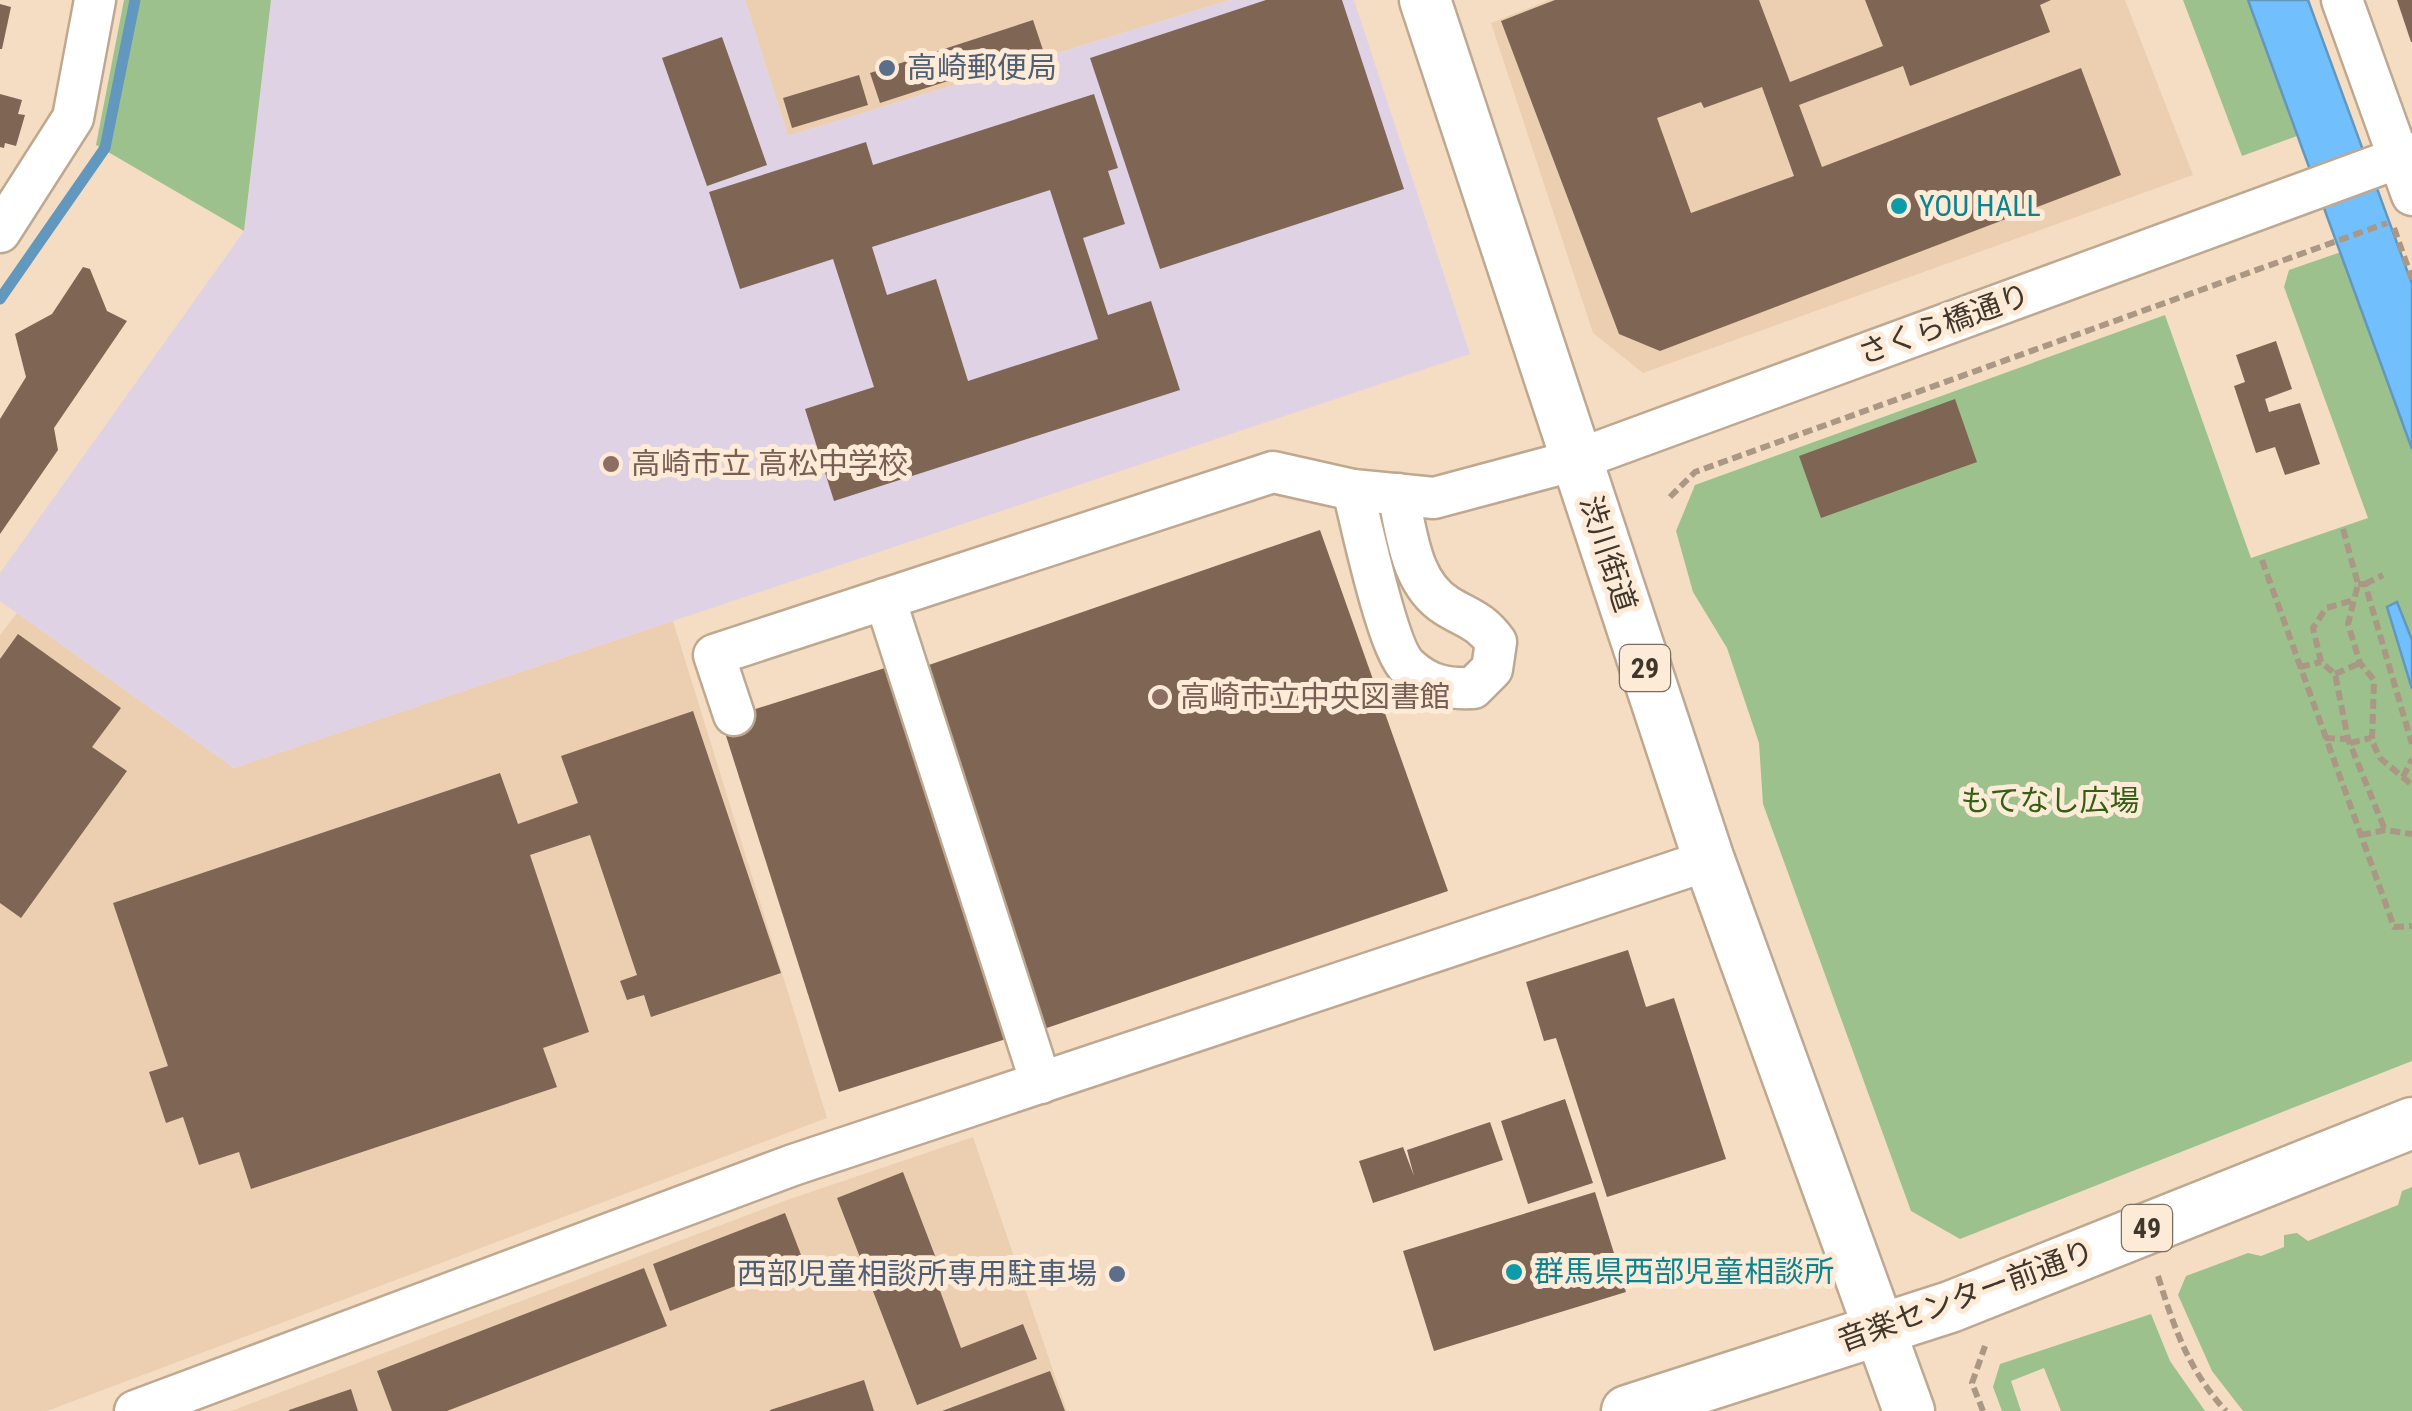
<svg xmlns="http://www.w3.org/2000/svg" width="2412" height="1411" viewBox="0 0 2412 1411" font-family="'Roboto Condensed','Noto Sans JP',sans-serif">
	<style>
		.built { fill: #eccfb0 }
		.education { fill: #e0d2e5 }
		.green { fill: #9dc18c }
		.water { fill: #71c0fd; stroke: #6297be; stroke-width: 2.5 }
		.lines { fill: none; stroke-linecap: round; stroke-linejoin: round }
		.stream { stroke: #6297be; stroke-width: 11 }
		.building { fill: #7f6553; fill-rule: evenodd }
		.minor-casing { stroke: #bea890; stroke-width: 45 }
		.major-casing { stroke: #bea890; stroke-width: 55 }
		.path { stroke: #aa9885; stroke-width: 6; stroke-dasharray: 10 5; stroke-linecap: butt }
		.minor { stroke: #fff; stroke-width: 40 }
		.major { stroke: #fff; stroke-width: 50 }
		.service-dot { fill: #5c6f8a; stroke: #feebd7; stroke-width: 4 }
		.culture-dot { fill: #0f9aa8; stroke: #feebd7; stroke-width: 4 }
		.education-dot { fill: #8d6e63; stroke: #feebd7; stroke-width: 4 }
		.labels { text-anchor: middle; stroke-width: 10; stroke-linejoin: round; paint-order: stroke }
		.shield { fill: #feebd7; stroke: #786c5f; stroke-width: 2.5 }
		.shield-label { font-size: 28px; font-weight: bold; fill: #3f362c }
		.service-label { font-size: 30px; fill: #4e5e75; stroke: #feebd7; text-anchor: start }
		.culture-label { font-size: 30px; fill: #0d838f; stroke: #feebd7; text-anchor: start }
		.street-label { font-size: 30px; fill: #3f362c; stroke: #feebd7 }
		.education-label { font-size: 30px; fill: #785e54; stroke: #feebd7; text-anchor: start }
		.park-label { font-size: 30px; fill: #316013; stroke: #feebd7 }
	</style>
	<rect width="100%" height="100%" fill="#f5ddc4"/>
	<g class="built">
		<polygon points="745,0 1230,0 788,136"/>
		<polygon points="1549,0 2125,0 2193,175 1643,373 1593,333 1491,23"/>
		<polygon points="17,613 234,768 673,621 827,1118 47,1411 0,1411 0,635"/>
		<polygon points="973,1137 1067,1411 231,1411 787,1200"/>
	</g>
	<polygon class="education" points="271,0 745,0 788,136 1230,0 1354,0 1470,354 234,768 0,601 0,573 244,231"/>
	<g class="green">
		<polygon points="124,0 271,0 244,231 96,145"/>
		<polygon points="2183,0 2248,0 2297,136 2242,156"/>
		<polygon points="2341,252 2412,449 2412,1061 1960,1239 1911,1211 1763,804 1759,743 1727,648 1693,592 1676,531 1695,485 2165,315 2251,558 2368,518 2284,287 2289,270"/>
		<polygon points="2412,1187 2412,1411 2243,1411 2212,1371 2178,1295 2186,1276 2248,1253 2261,1256 2284,1247 2284,1235 2297,1233 2308,1241 2398,1205 2402,1191"/>
		<polygon points="2151,1314 2170,1361 2205,1411 2061,1411 2044,1368 2011,1381 2021,1411 2002,1411 1993,1387 2000,1364"/>
	</g>
	<g class="water">
		<polygon points="2248,0 2308,0 2412,284 2412,449"/>
		<polygon points="2397,602 2412,640 2412,689 2387,607"/>
	</g>
	<g class="lines">
		<polyline class="stream" points="0,299 105,148 135,0"/>
	</g>
	<g class="building">
		<polygon points="1266,0 1342,0 1404,189 1160,269 1090,58"/>
		<path d="M1555,0H1759L1790,82L1883,46L1865,0H2051L2040,5L2050,32L1910,86L1903,66L1799,105L1822,167L2081,68L2121,175L1660,351L1619,334L1501,21ZM1762,87L1794,176L1691,213L1657,118L1701,102L1704,108Z"/>
		<polygon points="2397,0 2412,0 2412,42 2411,42"/>
		<polygon points="0,4 11,7 2,49 0,49"/>
		<polygon points="1033,20 1043,50 880,103 870,73"/>
		<polygon points="722,37 767,165 707,186 662,58"/>
		<polygon points="859,75 868,105 792,128 783,98"/>
		<polygon points="0,94 22,100 18,114 25,115 16,146 5,143 4,148 0,147"/>
		<path d="M1094,94L1118,168L1108,171L1125,224L1083,238L1108,315L1151,301L1180,390L834,501L805,409L874,387L833,259L740,289L709,192L866,142L873,165ZM1050,190L1098,339L968,381L936,279L887,295L872,247Z"/>
		<polygon points="83,267 90,269 107,311 127,321 54,428 58,450 0,534 0,419 26,377 15,334 52,314"/>
		<polygon points="2276,341 2292,389 2265,399 2269,412 2300,403 2320,464 2285,475 2275,447 2256,453 2234,386 2245,382 2236,355"/>
		<polygon points="1955,399 1977,462 1821,518 1799,456"/>
		<polygon points="1320,530 1448,891 1038,1031 923,667"/>
		<polygon points="18,634 121,708 92,747 127,771 21,918 0,903 0,659"/>
		<polygon points="888,667 1006,1039 839,1092 721,720"/>
		<polygon points="693,711 781,973 651,1017 644,995 627,1000 620,981 637,975 590,835 530,855 589,1032 543,1048 557,1087 251,1189 239,1152 199,1165 183,1117 166,1123 149,1072 168,1066 113,903 500,773 518,824 578,803 561,756"/>
		<polygon points="1628,950 1646,1007 1674,998 1726,1159 1607,1197 1556,1038 1544,1041 1526,982"/>
		<polygon points="1565,1099 1593,1183 1528,1204 1501,1121"/>
		<polygon points="1490,1122 1503,1160 1373,1203 1359,1161 1403,1147 1414,1176 1407,1150"/>
		<polygon points="903,1172 942,1274 935,1277 961,1348 1023,1324 1037,1359 917,1405 837,1198"/>
		<polygon points="1595,1192 1626,1292 1434,1351 1403,1251"/>
		<polygon points="785,1213 803,1260 670,1311 653,1264"/>
		<polygon points="644,1268 667,1326 447,1411 392,1411 377,1371"/>
		<polygon points="1050,1371 1065,1411 942,1411"/>
		<polygon points="864,1380 874,1411 770,1411 770,1410"/>
		<polygon points="351,1389 358,1411 289,1411 289,1410"/>
	</g>
	<g class="lines">
		<defs>
			<g id="minor">
				<polyline points="2342,0 2412,195"/>
				<polyline points="0,232 73,118 95,0"/>
				<path d="M1353,490C1361,522 1388,651 1409,668C1429,686 1447,689 1473,688L1492,669L1496,642C1480,620 1468,619 1447,606C1410,583 1407,533 1398,494"/>
				<polyline points="885,599 1041,1083"/>
				<polyline points="734,715 714,655 1273,472 1353,490 1434,498 1576,460 2412,153"/>
				<polyline points="135,1411 793,1165 1709,860"/>
			</g>
			<g id="major">
				<polyline points="1425,0 1709,860 1909,1411"/>
				<polyline points="1627,1411 1950,1307 2412,1123"/>
			</g>
		</defs>
		<use href="#minor" class="minor-casing"/>
		<use href="#major" class="major-casing"/>
		<g class="path">
			<polyline points="2394,228 2412,279"/>
			<polyline points="1670,497 1695,472 2387,223"/>
			<polyline points="2343,529 2358,584 2348,624 2360,663 2374,680 2372,741 2380,758 2412,785"/>
			<polyline points="2262,560 2394,927 2412,926"/>
			<polyline points="2358,584 2365,584 2412,744"/>
			<polyline points="2365,584 2383,575"/>
			<polyline points="2351,601 2326,608 2313,628 2321,662 2335,674 2348,739 2385,830"/>
			<polyline points="2300,667 2321,662"/>
			<polyline points="2335,674 2360,663"/>
			<polyline points="2325,738 2348,739"/>
			<polyline points="2350,743 2371,738"/>
			<polyline points="2403,777 2412,759"/>
			<polyline points="2361,835 2385,830 2412,834"/>
			<path d="M2158,1276C2174,1328 2189,1371 2226,1411"/>
			<polyline points="1983,1411 1972,1383 1985,1346"/>
		</g>
		<use href="#minor" class="minor"/>
		<use href="#major" class="major"/>
	</g>
	<g class="service-dot">
		<circle cx="887" cy="68" r="10"/>
		<circle cx="1117" cy="1274" r="10"/>
	</g>
	<g class="culture-dot">
		<circle cx="1899" cy="206" r="10"/>
		<circle cx="1514" cy="1272" r="10"/>
	</g>
	<g class="education-dot">
		<circle cx="611" cy="464" r="10"/>
		<circle cx="1160" cy="697" r="10"/>
	</g>
	<g class="labels">
		<g class="shield">
			<rect x="1620" y="645" width="50" height="46" rx="8"/>
			<rect x="2122" y="1205" width="50" height="46" rx="8"/>
		</g>
		<g class="shield-label">
			<text x="1645" y="678">29</text>
			<text x="2147" y="1238">49</text>
		</g>
		<g class="service-label">
			<text x="907" y="78">高崎郵便局</text>
			<text x="1097" y="1284" text-anchor="end">西部児童相談所専用駐車場</text>
		</g>
		<g class="culture-label">
			<text x="1919" y="216">YOU HALL</text>
			<text x="1534" y="1282">群馬県西部児童相談所</text>
		</g>
		<g class="street-label">
			<text transform="translate(1944 324) rotate(-20)" y="10">さくら橋通り</text>
			<text transform="translate(1608 554) rotate(72)" y="10">渋川街道</text>
			<text transform="translate(1966 1296) rotate(-20)" y="10">音楽センター前通り</text>
		</g>
		<g class="education-label">
			<text x="631" y="474">高崎市立 高松中学校</text>
			<text x="1180" y="707">高崎市立中央図書館</text>
		</g>
		<g class="park-label">
			<text x="2050" y="811">もてなし広場</text>
		</g>
	</g>
</svg>
